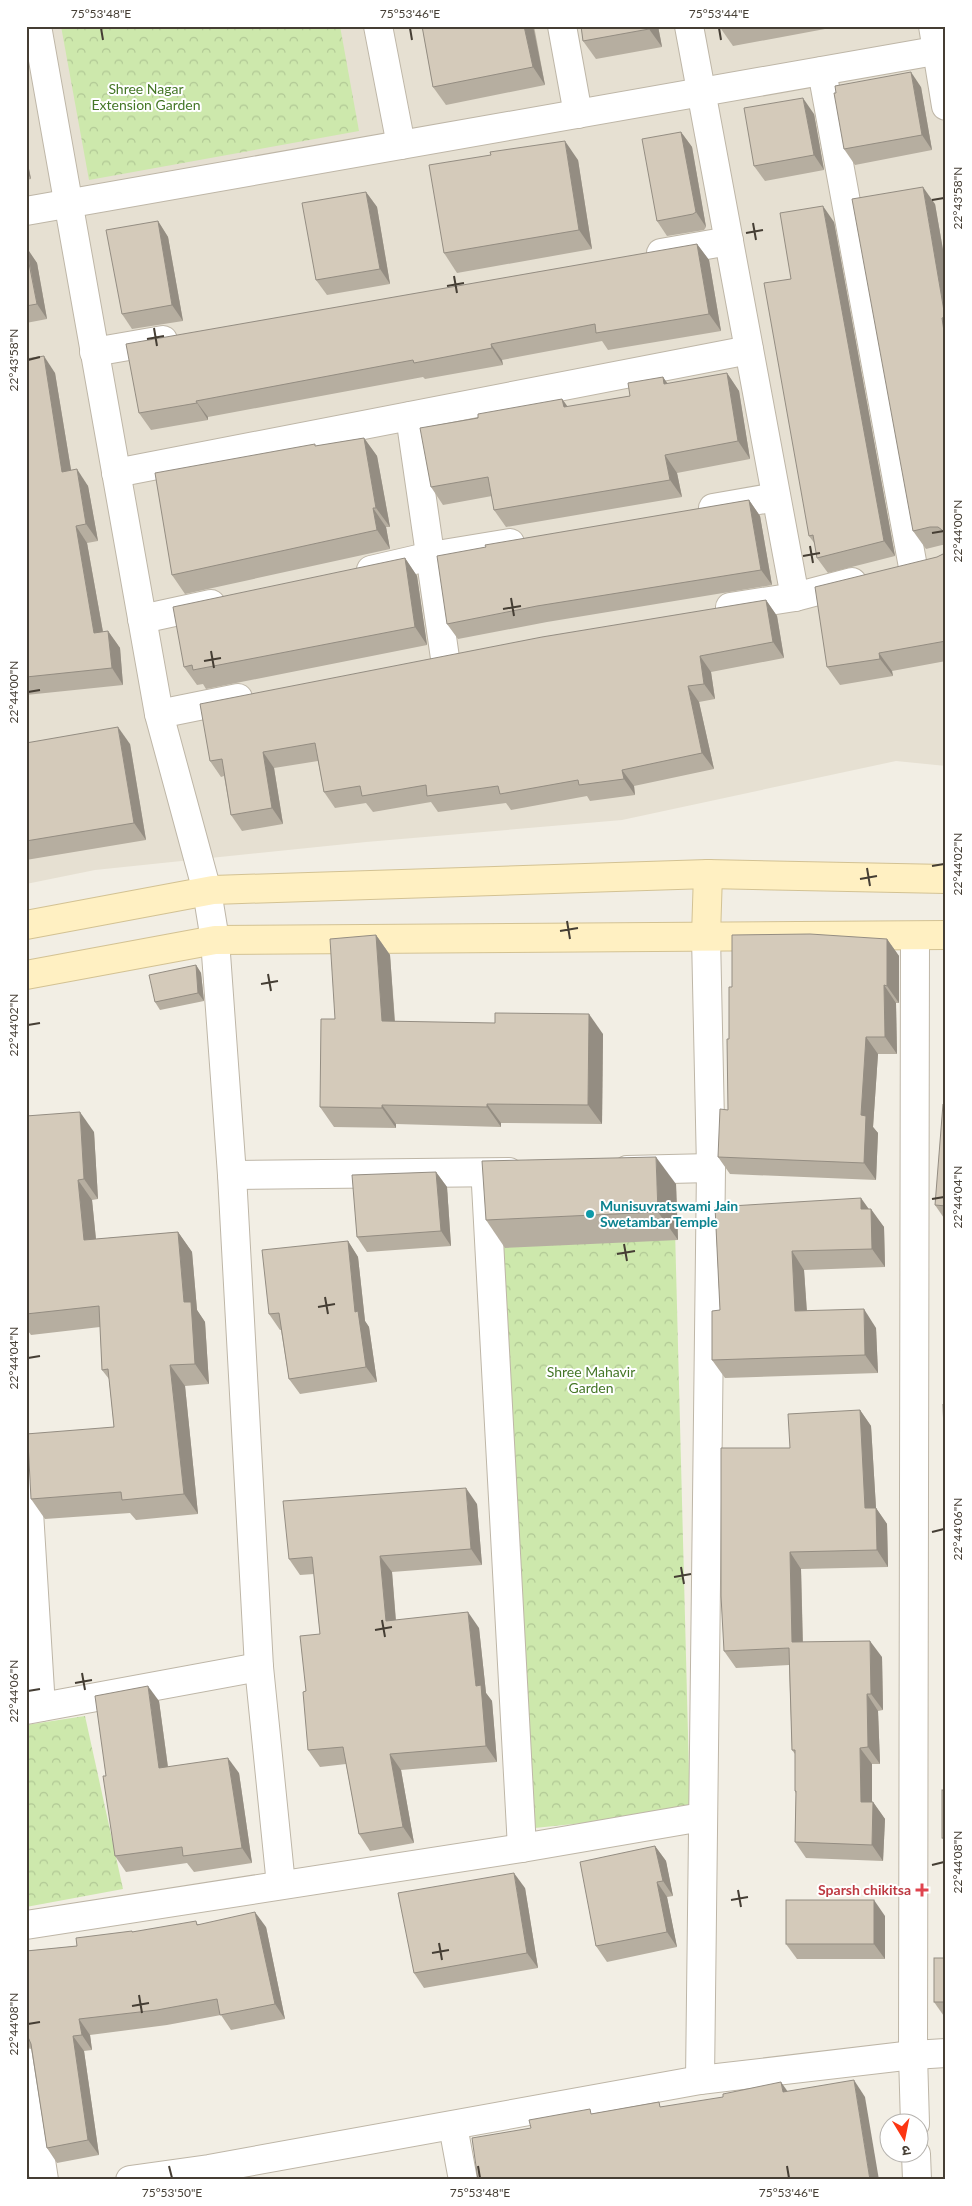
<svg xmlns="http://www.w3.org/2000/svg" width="972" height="2206" viewBox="0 0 972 2206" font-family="Lato,'Noto Sans Devanagari',sans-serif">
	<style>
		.residential { fill: #e6e0d2 }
		.park { fill: url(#park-crowns) }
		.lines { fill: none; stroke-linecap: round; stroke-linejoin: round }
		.street-casing { stroke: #beb6a7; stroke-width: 30 }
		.secondary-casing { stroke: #d3c293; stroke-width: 30 }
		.street { stroke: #fff; stroke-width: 28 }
		.secondary { stroke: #fff0c2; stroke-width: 28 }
		.wall { fill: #b6aea0 }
		.shaded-wall { fill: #948d82 }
		.building { fill: #d4caba; stroke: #948d82 }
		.ticks { fill: none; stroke: #453e34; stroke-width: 2 }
		.culture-dot { fill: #0f9aa8; stroke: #fff; stroke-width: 2 }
		.health-dot { fill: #e0444e; stroke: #fff; stroke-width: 2 }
		.labels { text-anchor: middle; stroke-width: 4; stroke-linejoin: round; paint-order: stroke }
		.park-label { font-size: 14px; fill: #457727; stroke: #fff }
		.culture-label { font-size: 14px; font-weight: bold; fill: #0d838f; stroke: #fff; text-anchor: start }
		.health-label { font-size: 14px; font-weight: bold; fill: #be3a42; stroke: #fff; text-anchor: end }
		.neatline { fill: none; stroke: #453e34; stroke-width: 2 }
		.ticks-label { font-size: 12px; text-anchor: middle; fill: #453e34 }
	</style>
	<defs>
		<pattern id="park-crowns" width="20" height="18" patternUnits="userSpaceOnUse" patternTransform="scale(1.25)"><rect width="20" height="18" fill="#cde8ac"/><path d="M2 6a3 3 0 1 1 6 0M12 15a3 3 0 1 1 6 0" fill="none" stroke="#b1c895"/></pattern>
	</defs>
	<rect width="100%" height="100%" fill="#f2eee4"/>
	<polygon class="residential" points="26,26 946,26 946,766 896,761 622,820 366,842 95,870 26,884"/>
	<g class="park">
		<polygon points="61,26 340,26 359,131 89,180"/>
		<polygon points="675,1229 690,1812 525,1829 499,1234"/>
		<polygon points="85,1716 123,1889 26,1907 26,1725"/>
	</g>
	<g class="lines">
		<defs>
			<g id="street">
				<polyline points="37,26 159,714 207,891 215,940 232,1175 259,1667 281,1885"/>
				<polyline points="378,26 401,145"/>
				<polyline points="562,26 578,114"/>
				<polyline points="689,26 795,597"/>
				<polyline points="933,26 946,106"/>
				<polyline points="822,71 913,567"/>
				<polyline points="26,211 946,49"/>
				<polyline points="661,253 729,241"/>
				<polyline points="94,352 163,340"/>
				<polyline points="410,416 445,658"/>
				<polyline points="116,473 749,350"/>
				<polyline points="713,508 776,497"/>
				<polyline points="371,570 431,556 510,543"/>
				<polyline points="730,607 795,597 852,582"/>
				<polyline points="142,619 211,604"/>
				<polyline points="159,714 238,698"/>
				<polyline points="627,1170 711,1168"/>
				<polyline points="232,1175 509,1172"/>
				<polyline points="486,1185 522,1848"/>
				<polyline points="26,1463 41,1707"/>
				<polyline points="26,1710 259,1667"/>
				<polyline points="26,1925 522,1848 702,1817"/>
				<polyline points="26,2062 44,2180"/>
				<polyline points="700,2080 711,1168 706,936"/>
				<polyline points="915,2124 913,2055 915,936"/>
				<polyline points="453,2126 463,2180"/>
				<polyline points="916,2154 917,2180"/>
				<polyline points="130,2180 209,2169 700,2080 913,2055 946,2053"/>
			</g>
			<g id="secondary">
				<polyline points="26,925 213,890 708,874 946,879"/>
				<polyline points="706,936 708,874"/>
				<polyline points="26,975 215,940 946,935"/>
			</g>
		</defs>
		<use href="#street" class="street-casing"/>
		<use href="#secondary" class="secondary-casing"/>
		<use href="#street" class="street"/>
		<use href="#secondary" class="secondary"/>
	</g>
	<g class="wall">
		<polygon points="422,26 534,26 545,85 446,105 433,87"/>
		<polygon points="581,26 658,26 662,47 596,59 583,41"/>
		<polygon points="719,26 841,26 733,46"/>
		<polygon points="921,87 932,150 855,165 844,149"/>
		<polygon points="814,114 824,170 765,181 754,166"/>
		<polygon points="681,132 692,147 706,227 704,230 667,236 657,221"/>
		<polygon points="26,154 31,179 26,180"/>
		<polygon points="491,155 578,160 592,249 457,273 444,253"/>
		<polygon points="366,192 377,207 390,284 327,295 316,280"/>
		<polygon points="935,204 946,267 946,545 942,545 926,549 913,531"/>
		<polygon points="158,221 168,237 183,321 132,329 122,314"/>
		<polygon points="834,222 895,556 828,573 817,558 815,544 809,536 791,279"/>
		<polygon points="697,244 709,260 721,331 608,350 602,341 502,360 503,365 425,379 423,377 208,417 208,420 151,430 139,413"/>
		<polygon points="26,248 37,263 47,319 26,323"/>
		<polygon points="26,359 55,373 71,470 88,486 98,541 87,543 103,632 108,631 120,648 123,685 26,695"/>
		<polygon points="727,373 739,391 750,459 677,473 682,497 506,527 494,510 492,496 443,505 431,487 478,418 562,399 568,407 630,396 663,377 668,384"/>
		<polygon points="364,438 377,456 390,527 386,527 390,549 185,594 172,575 316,446"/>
		<polygon points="749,500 760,516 772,585 547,622 458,639 447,624 486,547"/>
		<polygon points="946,551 946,661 892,671 893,676 840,685 827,667 937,557 945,553"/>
		<polygon points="405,558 417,576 427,645 206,689 203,684 197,685 184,667"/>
		<polygon points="766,600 777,616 784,658 711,672 715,699 699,702 714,769 634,786 635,795 590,801 587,796 511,810 506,803 438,812 431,802 373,812 366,803 335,808 324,792 318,761 274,768 283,824 242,831 231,815 224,776 221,777 210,761"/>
		<polygon points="26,743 130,744 146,840 26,860"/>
		<polygon points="376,935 390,955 395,1021 603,1034 602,1124 501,1123 501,1127 396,1124 396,1128 334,1127 320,1107 335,1019"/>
		<polygon points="887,939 899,956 899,1003 896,1003 897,1054 878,1054 873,1127 878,1133 876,1180 730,1174 718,1157 728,1110 729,1039 732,987"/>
		<polygon points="196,965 201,973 204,1001 160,1010 155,1002"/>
		<polygon points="946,1104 946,1221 935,1205"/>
		<polygon points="26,1116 94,1132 98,1199 92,1200 96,1239 178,1232 192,1252 197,1310 205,1322 209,1384 185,1386 198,1514 136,1520 130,1513 45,1519 31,1499 114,1427 109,1379 102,1370 100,1327 31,1335 26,1328"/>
		<polygon points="436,1172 447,1187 451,1246 367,1252 357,1237"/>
		<polygon points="676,1184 678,1240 505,1248 486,1220"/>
		<polygon points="715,1207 869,1209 884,1227 885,1267 804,1270 807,1311 876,1328 878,1373 725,1378 712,1360 720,1310"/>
		<polygon points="348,1241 358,1257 365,1321 369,1327 377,1382 300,1394 289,1379 281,1330 280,1330 269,1314"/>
		<polygon points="860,1410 871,1426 876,1508 887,1524 888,1567 801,1569 803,1642 882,1657 883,1710 878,1711 880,1764 872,1764 872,1802 873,1802 885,1819 883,1861 806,1858 795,1842 796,1794 795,1791 795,1754 792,1750 789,1665 736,1668 724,1651 790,1448"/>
		<polygon points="477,1504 482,1565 392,1572 396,1620 479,1628 486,1693 492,1701 497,1762 401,1770 414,1843 370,1851 359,1834 346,1764 320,1767 308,1750 306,1691 320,1634 314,1574 300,1575 289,1559"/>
		<polygon points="159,1701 168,1767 239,1773 252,1863 194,1872 187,1863 126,1872 115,1856 106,1776"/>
		<polygon points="946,1790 946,1843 942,1838"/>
		<polygon points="655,1846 666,1861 673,1896 667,1897 677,1947 607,1962 596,1946"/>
		<polygon points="525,1888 538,1968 424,1988 414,1973"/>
		<polygon points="885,1916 885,1959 797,1959 786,1944"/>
		<polygon points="198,1924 266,1927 285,2019 231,2030 221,2015 167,2025 90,2035 92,2050 84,2051 99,2155 57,2163 47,2148 31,2048 26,2047 26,1951 77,1946 133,1932"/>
		<polygon points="946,1958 946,2019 934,2002"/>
	</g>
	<g class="shaded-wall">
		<polygon points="524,26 533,26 545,85 533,67"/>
		<polygon points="649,26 658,26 662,47 649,29"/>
		<polygon points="911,72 921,87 932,150 922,135"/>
		<polygon points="803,98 814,114 824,170 814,155"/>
		<polygon points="681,132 692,147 706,227 696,212"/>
		<polygon points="565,141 578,160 592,249 579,230"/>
		<polygon points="26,154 31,179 26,171"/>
		<polygon points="923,187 935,204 946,267 946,319 945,317"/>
		<polygon points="366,192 377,207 390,284 380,269"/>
		<polygon points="823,206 834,222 895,556 884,541"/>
		<polygon points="158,221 168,237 183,321 172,305"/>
		<polygon points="697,244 709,260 721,331 709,314"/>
		<polygon points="27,248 37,263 47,319 37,304"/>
		<polygon points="942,318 946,324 946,345"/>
		<polygon points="491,344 502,360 503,365 492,348"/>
		<polygon points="44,356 55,373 74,488 62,472"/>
		<polygon points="727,373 739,391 750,459 738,441"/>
		<polygon points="663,377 675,395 664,384"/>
		<polygon points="562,399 575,417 564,407"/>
		<polygon points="196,401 208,417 208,420 197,403"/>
		<polygon points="364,438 377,456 390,527 376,508"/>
		<polygon points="665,455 677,473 682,497 670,480"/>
		<polygon points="77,469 88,486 98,541 86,524"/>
		<polygon points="749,500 760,516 772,585 761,570"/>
		<polygon points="373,508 386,527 390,549 377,530"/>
		<polygon points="76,526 87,543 106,649 94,633"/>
		<polygon points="405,558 417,576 427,645 415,627"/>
		<polygon points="766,600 777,616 784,658 773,642"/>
		<polygon points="108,631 120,648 123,685 112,668"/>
		<polygon points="879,653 892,671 893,676 880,659"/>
		<polygon points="700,656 711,672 715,699 704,684"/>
		<polygon points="688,686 699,702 714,769 702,753"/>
		<polygon points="118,727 130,744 146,840 134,823"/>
		<polygon points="263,752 274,768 283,824 272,808"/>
		<polygon points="622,770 634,786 635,795 624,779"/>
		<polygon points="376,935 390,955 396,1041 382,1021"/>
		<polygon points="887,939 899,956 899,1003 887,986"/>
		<polygon points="196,965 201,973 204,1001 198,993"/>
		<polygon points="884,985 896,1003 897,1054 885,1037"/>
		<polygon points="589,1014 603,1034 602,1124 588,1105"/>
		<polygon points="866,1037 878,1054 873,1127 878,1133 876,1180 864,1163 861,1115"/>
		<polygon points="487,1104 501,1123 501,1127 487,1107"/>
		<polygon points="382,1105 396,1124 396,1128 382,1108"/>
		<polygon points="80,1112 94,1132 98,1199 84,1179"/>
		<polygon points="656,1157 676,1184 678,1240 658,1212"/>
		<polygon points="436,1172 447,1187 451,1246 441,1231"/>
		<polygon points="78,1180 92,1200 98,1260 84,1240"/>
		<polygon points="861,1198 871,1212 871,1209 884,1227 885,1267 872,1249 861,1209"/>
		<polygon points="178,1232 192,1252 197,1310 205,1322 209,1384 195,1364 184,1302"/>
		<polygon points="348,1241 358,1257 365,1321 369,1327 377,1382 366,1367 355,1312"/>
		<polygon points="792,1251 804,1270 808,1330 795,1311"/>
		<polygon points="864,1309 876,1328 878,1373 865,1355"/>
		<polygon points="170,1365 185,1386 198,1514 184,1494"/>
		<polygon points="860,1410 871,1426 876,1508 887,1524 888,1567 877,1550 865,1508"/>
		<polygon points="466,1488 477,1504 482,1565 471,1549"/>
		<polygon points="790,1552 801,1569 803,1658 792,1642"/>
		<polygon points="380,1556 392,1572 397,1637 386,1621"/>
		<polygon points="468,1612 479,1628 486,1693 492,1701 497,1762 486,1746 476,1686"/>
		<polygon points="870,1641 882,1657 883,1710 871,1694"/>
		<polygon points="148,1686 159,1701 170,1783 159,1768"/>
		<polygon points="867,1694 878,1711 880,1764 868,1747"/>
		<polygon points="860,1748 872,1764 872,1818 861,1802"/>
		<polygon points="390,1754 401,1770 414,1843 403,1827"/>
		<polygon points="228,1758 239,1773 252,1863 242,1848"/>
		<polygon points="873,1802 885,1819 883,1861 872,1845"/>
		<polygon points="655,1846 666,1861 673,1896 663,1881"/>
		<polygon points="514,1873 525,1888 538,1968 527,1953"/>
		<polygon points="657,1882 667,1897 677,1947 667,1932"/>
		<polygon points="874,1900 885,1916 885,1959 874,1944"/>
		<polygon points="255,1912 266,1927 285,2019 275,2004"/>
		<polygon points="79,2019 90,2035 92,2050 82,2035"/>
		<polygon points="73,2036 84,2051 99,2155 88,2140"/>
		<polygon points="854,2080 865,2097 879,2180 870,2180"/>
		<polygon points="781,2082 793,2099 783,2092"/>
	</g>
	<g class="building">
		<polygon points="422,26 524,26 533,67 433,87"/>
		<polygon points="581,26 649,26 649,29 583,41"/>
		<polygon points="911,72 922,135 844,149 834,93 836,93 835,86"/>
		<polygon points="803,98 814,155 754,166 744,108"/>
		<polygon points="681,132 696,212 693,214 657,221 642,139"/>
		<polygon points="565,141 579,230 444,253 429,165 491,155 490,152"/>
		<polygon points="923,187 945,317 942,318 946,345 946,533 938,527 930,527 913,531 852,199"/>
		<polygon points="366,192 380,269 316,280 302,203"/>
		<polygon points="823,206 884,541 817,558 813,535 809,536 764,283 791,279 780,213"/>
		<polygon points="158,221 172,305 122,314 106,230"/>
		<polygon points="697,244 709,314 596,333 595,324 491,344 492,348 414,363 413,360 196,401 197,403 139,413 126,344"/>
		<polygon points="26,248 37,304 26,306"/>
		<polygon points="44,356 62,472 77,469 86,524 76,526 94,633 108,631 112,668 26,677 26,359"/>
		<polygon points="727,373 738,441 665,455 670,480 494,510 488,477 431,487 420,428 478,418 478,414 562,399 564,407 630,396 628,383 663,377 664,384"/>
		<polygon points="364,438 376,508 373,508 377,530 172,575 155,473 315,444 315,446"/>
		<polygon points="749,500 761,570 537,606 447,624 437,556 486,547 485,545"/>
		<polygon points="946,551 946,641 879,653 880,659 827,667 815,587 937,557 945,553"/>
		<polygon points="405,558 415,627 193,670 192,665 184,667 173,607"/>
		<polygon points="766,600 773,642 700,656 704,684 688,686 702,753 622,770 624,779 579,785 578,780 500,794 498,786 427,796 426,785 362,796 360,786 324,792 315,743 263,752 272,808 231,815 222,759 210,761 200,704 542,637"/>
		<polygon points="118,727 134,823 26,841 26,743"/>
		<polygon points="810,934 887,939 887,986 884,985 885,1037 866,1037 861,1115 866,1116 864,1163 718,1157 720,1109 728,1110 727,1039 729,1039 729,987 732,987 732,935"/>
		<polygon points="376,935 382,1021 495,1023 495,1013 589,1014 588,1105 487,1104 487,1107 382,1105 382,1108 320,1107 321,1019 335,1019 330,939"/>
		<polygon points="196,965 198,993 155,1002 149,975"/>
		<polygon points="944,1047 946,1047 946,1058"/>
		<polygon points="943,1104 946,1104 946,1206 935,1205"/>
		<polygon points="80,1112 84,1179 78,1180 84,1240 178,1232 184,1302 191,1302 195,1364 170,1365 184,1494 122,1500 121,1492 31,1499 28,1442 26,1438 26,1434 114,1427 108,1369 102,1370 99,1306 26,1314 26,1116"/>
		<polygon points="656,1157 658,1212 486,1220 482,1161"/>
		<polygon points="436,1172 441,1231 357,1237 352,1175"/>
		<polygon points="861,1198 861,1209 871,1209 872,1249 792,1251 795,1311 864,1309 865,1355 712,1360 712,1311 720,1310 715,1207"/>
		<polygon points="348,1241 355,1312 358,1311 366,1367 289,1379 279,1313 269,1314 262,1250"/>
		<polygon points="943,1404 946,1404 946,1488"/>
		<polygon points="860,1410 865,1508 876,1508 877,1550 790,1552 792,1642 870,1641 871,1694 867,1694 868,1747 860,1748 861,1802 873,1802 872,1845 795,1842 796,1791 795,1791 795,1750 792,1750 789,1648 724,1651 721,1596 721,1448 790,1448 788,1414"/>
		<polygon points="466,1488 471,1549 380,1556 386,1621 468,1612 476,1686 481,1685 486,1746 390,1754 403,1827 359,1834 343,1747 308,1750 303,1692 306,1691 300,1636 320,1634 312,1557 289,1559 283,1501"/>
		<polygon points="148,1686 159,1768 228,1758 242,1848 183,1856 182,1847 115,1856 103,1776 106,1776 95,1696"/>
		<rect x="942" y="1790" width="4" height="48"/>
		<polygon points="655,1846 663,1881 657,1882 667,1932 596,1946 580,1862"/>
		<polygon points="514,1873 527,1953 414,1973 398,1893"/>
		<rect x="786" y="1900" width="88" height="44"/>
		<polygon points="255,1912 275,2004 220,2015 217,1999 157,2010 79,2019 82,2035 73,2036 88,2140 47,2148 31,2044 28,2037 26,2036 26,1951 77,1946 76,1938 132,1931 132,1932 196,1921 197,1925"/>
		<rect x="934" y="1958" width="12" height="44"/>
		<polygon points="854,2080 870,2180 478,2180 472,2138 531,2128 529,2120 590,2109 591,2114 659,2102 660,2107 723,2097 723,2094 781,2082 783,2092"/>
	</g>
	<path class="ticks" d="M101,28L103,40M410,28L412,40M719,28L721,40M932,200L944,198M753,223L756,240M746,233L763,230M454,276L457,293M447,286L464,283M154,328L157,346M147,339L164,336M28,360L40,357M932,533L944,531M810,546L813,563M803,556L820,553M511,598L514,616M503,609L521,606M211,651L214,668M204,661L221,658M28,692L40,690M932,866L944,864M867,868L870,886M860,879L877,876M567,921L570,939M560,931L578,928M268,974L271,991M261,984L278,981M28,1025L40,1023M932,1199L944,1197M624,1244L627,1261M617,1254L635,1251M325,1297L328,1314M318,1307L335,1304M28,1358L40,1356M932,1532L944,1529M681,1567L684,1584M674,1577L691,1574M382,1620L385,1637M375,1630L392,1627M82,1673L85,1690M75,1683L92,1680M28,1691L40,1689M932,1865L944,1862M738,1890L741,1907M731,1900L748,1897M439,1943L442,1960M432,1953L449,1950M139,1995L142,2013M132,2006L149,2003M28,2024L40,2022M169,2166L172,2178M478,2166L480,2178M787,2166L789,2178"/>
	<circle class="culture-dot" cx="590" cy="1214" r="5"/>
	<path class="health-dot" d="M919.5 1882.5h5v5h5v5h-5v5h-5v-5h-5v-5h5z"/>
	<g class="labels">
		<g class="park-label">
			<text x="146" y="94">Shree Nagar<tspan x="146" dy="16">Extension Garden</tspan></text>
			<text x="591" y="1377">Shree Mahavir<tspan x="591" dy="16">Garden</tspan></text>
		</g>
		<g class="culture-label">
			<text x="600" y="1211">Munisuvratswami Jain<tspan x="600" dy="16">Swetambar Temple</tspan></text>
		</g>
		<g class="health-label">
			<text x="911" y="1895">Sparsh chikitsa</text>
		</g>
	</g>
	<rect width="972" height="2206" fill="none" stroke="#ffffff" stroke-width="55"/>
	<g transform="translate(904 2138) rotate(170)"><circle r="24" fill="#ffffff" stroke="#b5b2ae"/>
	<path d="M0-4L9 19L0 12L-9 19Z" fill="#fc3512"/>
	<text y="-8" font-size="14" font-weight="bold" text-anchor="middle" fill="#453e34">उ</text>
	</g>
	<rect x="28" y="28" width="916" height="2150" class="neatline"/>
	<g class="ticks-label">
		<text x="101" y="18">75°53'48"E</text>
		<text x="410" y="18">75°53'46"E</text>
		<text x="719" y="18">75°53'44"E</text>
		<text transform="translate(958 198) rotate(-90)" y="4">22°43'58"N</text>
		<text transform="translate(14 360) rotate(-90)" y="4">22°43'58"N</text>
		<text transform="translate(958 531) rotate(-90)" y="4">22°44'00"N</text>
		<text transform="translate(14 692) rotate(-90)" y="4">22°44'00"N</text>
		<text transform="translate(958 864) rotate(-90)" y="4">22°44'02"N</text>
		<text transform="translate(14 1025) rotate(-90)" y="4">22°44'02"N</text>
		<text transform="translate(958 1197) rotate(-90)" y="4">22°44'04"N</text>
		<text transform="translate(14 1358) rotate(-90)" y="4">22°44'04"N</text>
		<text transform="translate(958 1529) rotate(-90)" y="4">22°44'06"N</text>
		<text transform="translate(14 1691) rotate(-90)" y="4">22°44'06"N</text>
		<text transform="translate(958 1862) rotate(-90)" y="4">22°44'08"N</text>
		<text transform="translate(14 2024) rotate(-90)" y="4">22°44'08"N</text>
		<text x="172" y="2197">75°53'50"E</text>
		<text x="480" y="2197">75°53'48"E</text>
		<text x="789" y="2197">75°53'46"E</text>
	</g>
</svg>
